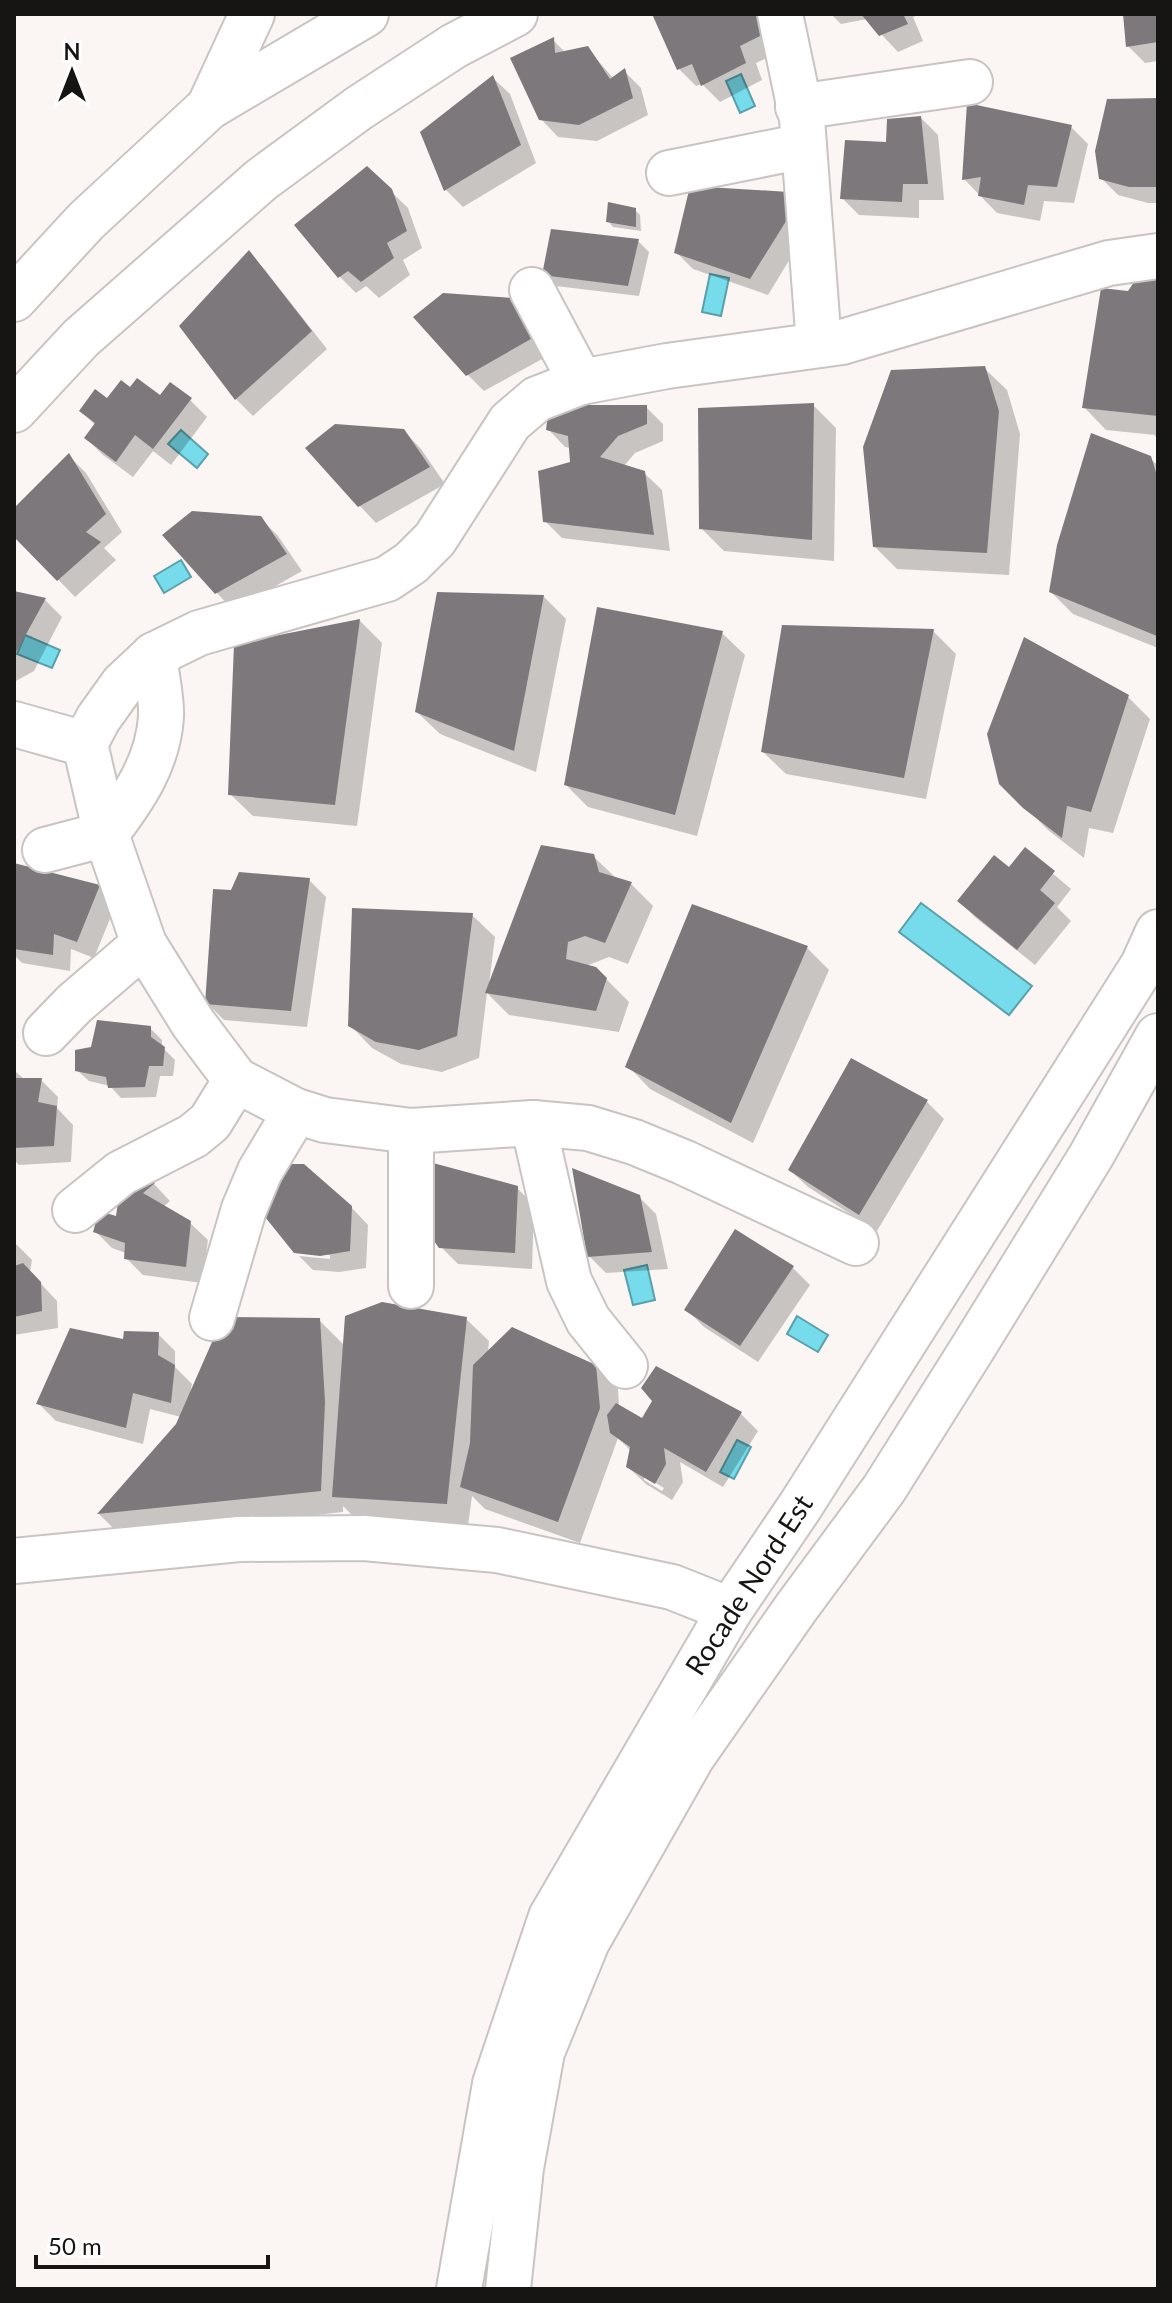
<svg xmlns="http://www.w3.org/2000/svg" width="1172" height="2303" viewBox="0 0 1172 2303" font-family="Lato,sans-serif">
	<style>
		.water { fill: #76dceb; stroke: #59a0aa; stroke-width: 2 }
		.shadow { fill: #0003; fill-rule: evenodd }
		.building { fill: #7c787b }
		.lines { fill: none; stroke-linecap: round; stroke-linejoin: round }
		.minor-casing { stroke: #c9c4c2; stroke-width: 48 }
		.minor { stroke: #fff; stroke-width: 44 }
		.labels { text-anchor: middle; stroke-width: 6; stroke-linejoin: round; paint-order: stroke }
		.street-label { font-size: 28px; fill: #161514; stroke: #fff }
	</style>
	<rect width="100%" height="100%" fill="#fbf6f3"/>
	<g class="water">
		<polygon points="741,74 755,106 740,113 726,81"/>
		<polygon points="710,274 729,278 721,316 702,312"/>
		<polygon points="181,430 208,454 197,468 168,444"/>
		<polygon points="181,560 191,577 164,593 154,576"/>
		<polygon points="25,635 60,650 52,668 17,654"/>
		<polygon points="921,903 1032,986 1009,1015 899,932"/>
		<polygon points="647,1265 655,1300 633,1305 624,1270"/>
		<polygon points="797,1316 828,1335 818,1352 787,1334"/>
		<polygon points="737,1440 751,1447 734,1479 720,1472"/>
	</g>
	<g class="shadow">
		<polygon points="654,14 771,14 788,48 756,63 762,80 720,102 702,84 696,86 679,69"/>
		<polygon points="831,14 920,14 913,17 923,41 898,52 867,19 841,24"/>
		<polygon points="1125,14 1158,14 1158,61 1145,63 1128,46"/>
		<polygon points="553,40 566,53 587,48 614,79 624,71 641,88 648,115 597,141 558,137 541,119"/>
		<polygon points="493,78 510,94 536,163 463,207 446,190"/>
		<polygon points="1158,100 1158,203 1148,203 1118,195 1101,178"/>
		<polygon points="921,118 938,135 944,200 919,200 919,218 859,215 842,198 888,144"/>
		<polygon points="1071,127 1088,144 1074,203 1044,201 1040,221 997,213 964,179"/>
		<polygon points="367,168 408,208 422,248 403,260 410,275 379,298 366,286 356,293 339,276"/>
		<polygon points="788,194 804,236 768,295 693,269 676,252"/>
		<polygon points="635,210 640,215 641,231 613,227 608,221"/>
		<polygon points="638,241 649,252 639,296 556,286 544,275"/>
		<polygon points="249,253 265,270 327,349 253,416 236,399 182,326"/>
		<polygon points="1158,282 1158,443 1155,435 1106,430 1084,407 1129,293"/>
		<polygon points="511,300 553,353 484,391 467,374"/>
		<polygon points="984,368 1007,390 1020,434 1009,575 897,569 874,546"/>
		<polygon points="130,390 160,397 190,400 207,417 171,465 153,451 133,477 103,455 86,438 96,426 81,411"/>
		<polygon points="813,405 836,428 834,561 724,551 701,528"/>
		<polygon points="646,407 663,424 663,441 635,453 624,466 644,473 662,490 670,551 562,538 545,521 572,464 571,448 565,447 548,429"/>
		<polygon points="404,431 421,449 445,484 376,523 359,505"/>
		<polygon points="69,456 86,473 122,532 104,548 116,560 75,597 14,534 14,510"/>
		<polygon points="1150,458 1158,466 1158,648 1073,614 1051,592"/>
		<polygon points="260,518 278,536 302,571 233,610 216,592"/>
		<polygon points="14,593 45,600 62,617 34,671 14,682"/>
		<polygon points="544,597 566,619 536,772 440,734 417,712"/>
		<polygon points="360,621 382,643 357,826 253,816 230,794 236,646"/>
		<polygon points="933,631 956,654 926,799 786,774 763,752"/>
		<polygon points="722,633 745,655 697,836 588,807 566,785"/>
		<polygon points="1128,697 1150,719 1113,833 1089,828 1084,858 1048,830 1001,783"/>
		<polygon points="1025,850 1071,889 1057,907 1071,921 1035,965 976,918 959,901 1009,870"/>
		<polygon points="593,856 616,878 631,884 653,906 628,964 609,957 586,966 595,968 629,1002 619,1032 509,1015 487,993 479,1058 442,1072 401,1064 372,1048 350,1025 472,915 495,937 489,984"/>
		<polygon points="14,866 99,887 116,904 94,958 71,949 70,971 22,963 14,955"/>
		<polygon points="309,880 326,897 307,1027 224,1020 207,1003 233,892"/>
		<polygon points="807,948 829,970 753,1143 650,1089 628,1066"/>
		<polygon points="150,1028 162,1040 162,1047 175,1060 173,1076 160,1076 156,1097 121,1098 110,1086 89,1081 77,1070"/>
		<polygon points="14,1070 25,1080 41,1080 58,1097 57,1108 73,1125 71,1162 19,1165 14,1160"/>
		<polygon points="927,1102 944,1119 877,1231 808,1187 790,1170"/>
		<polygon points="139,1176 154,1184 170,1201 163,1207 190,1223 208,1240 202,1283 143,1275 126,1258 126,1253 112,1248 95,1231 118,1218"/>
		<polygon points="517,1188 534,1205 532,1269 458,1264 440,1246"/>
		<polygon points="638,1196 656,1214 668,1269 606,1273 589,1256"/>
		<polygon points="351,1207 368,1225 366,1268 339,1272 313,1270 299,1256 330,1259 330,1255 296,1252"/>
		<polygon points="736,1232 793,1268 810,1285 758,1362 704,1327 687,1310"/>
		<polygon points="15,1243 32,1260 30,1272 57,1301 58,1328 14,1335"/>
		<path d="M466,1319L489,1341L488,1353L595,1366L618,1389L619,1407L643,1421L654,1400L657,1368L741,1414L758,1431L723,1487L680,1462L683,1482L672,1500L646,1484L628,1467L631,1451L618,1438L580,1543L485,1509L472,1496L468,1526L356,1519L343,1506V1512L121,1536L99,1514L178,1425L181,1417L150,1409L143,1444L56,1421L39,1404L124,1342L158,1334L175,1351V1367L192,1384L190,1394L319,1320L345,1346ZM644,1476L664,1488L662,1491L644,1480Z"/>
	</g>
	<g class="building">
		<polygon points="652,14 764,14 772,30 740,46 746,63 701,86 692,64 677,70"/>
		<polygon points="861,14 903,14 908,24 879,36"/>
		<polygon points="1123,14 1158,14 1158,42 1126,47"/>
		<polygon points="554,37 555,53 588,46 610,79 625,68 633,98 579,125 539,120 510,58"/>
		<polygon points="493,75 521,145 444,191 420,132"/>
		<polygon points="1158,98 1158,187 1129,187 1099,179 1095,151 1107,99"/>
		<polygon points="967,103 1072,125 1057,187 1028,185 1024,205 978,196 981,177 962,180"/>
		<polygon points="921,116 928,184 903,184 902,202 840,199 845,140 886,142 887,119"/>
		<polygon points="367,166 392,189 407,231 387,243 394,258 361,282 348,271 338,278 294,225"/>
		<polygon points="690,186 789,192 788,218 750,279 674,253"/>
		<polygon points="608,202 636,208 636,227 606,222"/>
		<polygon points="551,229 639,239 628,286 542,275"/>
		<polygon points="249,250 312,331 235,400 179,326"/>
		<polygon points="1140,273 1158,280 1158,416 1082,408 1101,288 1128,291"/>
		<polygon points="443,293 512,298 538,335 466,376 413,317"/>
		<polygon points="985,366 999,411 987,553 873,547 863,447 891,370"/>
		<polygon points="137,378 160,395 170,382 192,398 153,449 135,435 116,462 84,438 95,423 79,411 95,389 107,398 121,380 130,387"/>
		<polygon points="814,403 812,540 699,529 698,408"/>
		<polygon points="549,405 647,405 647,424 618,436 600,457 645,471 654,535 543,522 538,471 570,462 568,436 546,430"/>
		<polygon points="335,424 404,429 430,467 358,507 305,448"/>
		<polygon points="1091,433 1151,456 1158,479 1157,636 1049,592 1057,545"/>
		<polygon points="69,453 106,514 86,532 101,542 57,581 14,537 14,508"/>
		<polygon points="192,511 261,516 287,554 215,594 162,535"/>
		<polygon points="14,591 46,598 14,656"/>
		<polygon points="437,592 544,595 514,751 415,712"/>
		<polygon points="597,607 723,631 675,815 564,785"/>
		<polygon points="360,619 335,805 228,795 234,644"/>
		<polygon points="782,625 934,629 904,778 761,752"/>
		<polygon points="1024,637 1129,695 1091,812 1067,806 1062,838 1023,808 999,784 987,734"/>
		<polygon points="541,845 594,854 599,872 632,882 605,943 585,936 568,942 566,959 596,967 607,978 596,1011 485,993"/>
		<polygon points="1025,847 1055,871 1040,890 1055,903 1017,950 957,901 994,855 1009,867"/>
		<polygon points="14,863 100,885 77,942 54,934 53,955 14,949"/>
		<polygon points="239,872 310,878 291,1011 205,1004 213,889 231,890"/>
		<polygon points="692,904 808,946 731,1123 625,1067"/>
		<polygon points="352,908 473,913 457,1036 419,1050 376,1042 348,1026"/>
		<polygon points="97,1020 151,1026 151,1037 165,1047 163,1066 149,1066 145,1087 108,1088 106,1077 75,1071 75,1050 91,1047"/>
		<polygon points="851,1058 928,1100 859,1215 788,1170"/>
		<polygon points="14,1078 42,1078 38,1102 57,1106 54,1146 14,1148"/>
		<polygon points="433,1163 518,1186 515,1253 439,1248 419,1220"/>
		<polygon points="284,1164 304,1164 352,1206 350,1251 320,1256 294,1253 257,1207"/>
		<polygon points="572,1168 640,1195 652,1252 587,1257"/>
		<polygon points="139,1174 155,1183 143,1193 191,1221 186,1267 124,1259 125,1243 93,1232 99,1211 116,1216 120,1188"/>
		<polygon points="735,1229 794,1266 740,1346 684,1310"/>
		<polygon points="23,1263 41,1282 42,1311 14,1317 14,1266"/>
		<polygon points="382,1302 467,1317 447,1504 332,1497 345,1316"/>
		<polygon points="223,1317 320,1318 325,1402 321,1491 97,1514 176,1424"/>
		<polygon points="512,1327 596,1365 600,1408 558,1522 460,1487 470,1443 473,1365"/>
		<polygon points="70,1328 123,1339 124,1331 159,1332 158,1355 175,1365 171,1403 133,1393 126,1428 36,1404"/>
		<polygon points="656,1366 742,1412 706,1472 664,1448 666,1464 655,1484 626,1467 630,1447 610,1433 607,1415 616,1403 642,1418 652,1401 641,1388"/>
	</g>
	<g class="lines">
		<defs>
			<g id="minor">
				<polyline points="780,14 802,119 819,345"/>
				<polyline points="209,107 252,14"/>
				<polyline points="798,107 970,82"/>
				<polyline points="669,173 804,146"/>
				<polyline points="532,290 581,382"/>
				<polyline points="14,299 86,221 209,107 366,14"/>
				<polyline points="14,410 81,338 261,180 359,108 454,46 515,14"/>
				<polyline points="14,724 85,744 98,719 123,684 154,655 199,633 387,579 411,563 435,539 510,422 537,399 581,382 667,366 842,342 1109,263 1158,256"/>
				<polyline points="85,744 106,834 144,944 193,1023 236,1080 296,1111 325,1120 411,1131 533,1123 588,1128 634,1142 683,1162 856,1243"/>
				<path d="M45,850L106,834C133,799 158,763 161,717C162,697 156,675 154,655"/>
				<polyline points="46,1033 74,1004 144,944"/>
				<polyline points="533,1123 569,1281 588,1320 625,1366"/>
				<polyline points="411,1131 411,1286"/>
				<polyline points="75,1210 121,1173 193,1136 210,1122 236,1080"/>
				<polyline points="212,1318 244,1209 260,1171 296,1111"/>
				<polyline points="14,1561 239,1539 364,1538 497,1550 672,1587 730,1610"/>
				<polyline points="459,2289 495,2084 551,1917 730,1610 801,1505 1143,965 1158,932"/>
				<polyline points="508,2289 521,2168 542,2052 587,1942 692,1757 796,1608 884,1489 974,1346 1091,1156 1158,1036"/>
			</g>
		</defs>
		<use href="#minor" class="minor-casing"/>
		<use href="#minor" class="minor"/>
	</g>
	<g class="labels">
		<g class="street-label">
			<text transform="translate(749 1585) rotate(-57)" y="10">Rocade Nord-Est</text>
		</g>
	</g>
	<rect width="1172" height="2303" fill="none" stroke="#161514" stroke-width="32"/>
	<g transform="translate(72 72)" stroke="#ffffff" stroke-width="6" paint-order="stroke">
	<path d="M0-6L14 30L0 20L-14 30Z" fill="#161514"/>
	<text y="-12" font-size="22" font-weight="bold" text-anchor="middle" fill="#161514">N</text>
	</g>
	<path d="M36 2255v12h232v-12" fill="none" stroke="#161514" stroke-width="4"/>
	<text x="48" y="2255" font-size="24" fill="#161514" stroke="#ffffff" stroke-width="6" paint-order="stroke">50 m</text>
</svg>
